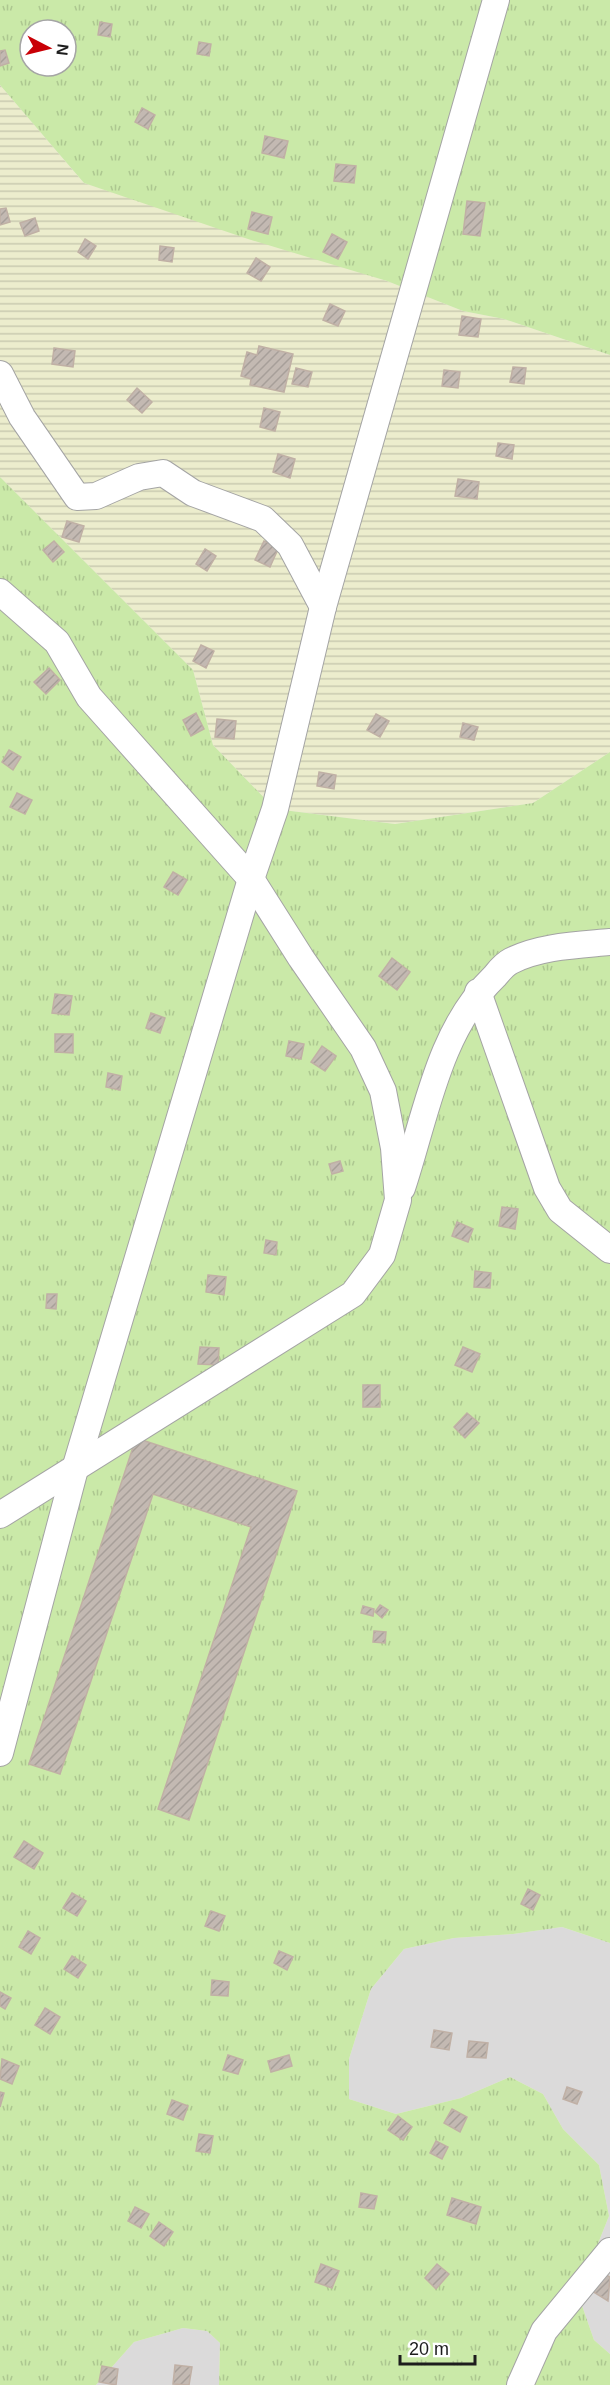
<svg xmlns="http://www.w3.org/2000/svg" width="610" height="2385" viewBox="0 0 610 2385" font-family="Helvetica,sans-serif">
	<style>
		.residential { fill: #dbdada }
		.farmland { fill: url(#farmland-rules) }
		.grass { fill: url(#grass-tufts); fill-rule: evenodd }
		.building { fill: url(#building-hatch); stroke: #c0b0a5; stroke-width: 1.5 }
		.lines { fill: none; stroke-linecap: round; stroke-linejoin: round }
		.minor-casing { stroke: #a4a4a4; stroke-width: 28 }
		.minor { stroke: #fff; stroke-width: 26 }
	</style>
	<defs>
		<pattern id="farmland-rules" width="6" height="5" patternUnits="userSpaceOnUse" patternTransform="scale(1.5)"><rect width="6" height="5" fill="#ecedcd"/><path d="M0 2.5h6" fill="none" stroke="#cacbb0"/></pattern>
		<pattern id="grass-tufts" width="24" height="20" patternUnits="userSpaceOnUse" patternTransform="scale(1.5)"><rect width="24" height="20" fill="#cae9a8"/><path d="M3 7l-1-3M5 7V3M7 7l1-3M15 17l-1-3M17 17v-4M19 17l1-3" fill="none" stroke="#adc790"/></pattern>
		<pattern id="building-hatch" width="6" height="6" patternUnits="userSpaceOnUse" patternTransform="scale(1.5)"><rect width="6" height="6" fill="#c3b9b2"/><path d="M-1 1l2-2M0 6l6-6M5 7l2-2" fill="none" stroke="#a79f99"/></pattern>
	</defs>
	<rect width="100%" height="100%" fill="#eeeae2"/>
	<g class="residential">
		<polygon points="562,1927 610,1943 610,2354 594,2340 578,2294 609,2216 599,2165 563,2129 543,2094 510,2077 461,2098 396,2114 349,2099 349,2059 371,1989 404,1949 454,1938 513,1934"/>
		<polygon points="183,2328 207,2331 220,2343 219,2385 96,2385 134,2342"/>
	</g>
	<polygon class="farmland" points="0,85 84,183 387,281 463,311 504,319 610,355 610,752 533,803 395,824 275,809 213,745 193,670 0,477"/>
	<g class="grass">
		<path d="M0,0H610V355L504,319L463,311L387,281L248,239L84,183L0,85ZM30,30H66V66H30Z"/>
		<polygon points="0,477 193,670 213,745 275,809 395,824 533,803 610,752 610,1943 562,1927 513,1934 454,1938 404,1949 371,1989 349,2059 349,2099 396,2114 461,2098 510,2077 543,2094 563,2129 599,2165 609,2216 578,2294 594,2340 610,2354 610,2385 219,2385 220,2343 207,2331 183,2328 134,2342 96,2385 0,2385"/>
	</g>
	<g class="building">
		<polygon points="100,22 112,24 110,37 98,35"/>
		<polygon points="199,42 211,44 209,56 197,54"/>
		<polygon points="5,50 9,63 0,66 0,51"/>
		<polygon points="142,108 155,115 148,129 135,122"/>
		<polygon points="265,136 288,141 284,158 262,153"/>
		<polygon points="336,164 356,166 354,183 334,181"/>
		<polygon points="467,201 485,203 480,236 463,234"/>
		<polygon points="6,208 10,222 0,225 0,209"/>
		<polygon points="252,212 272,217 268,234 248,229"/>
		<polygon points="35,218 39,231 25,236 20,223"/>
		<polygon points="332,234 347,242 338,259 323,252"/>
		<polygon points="85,239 96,246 88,259 78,252"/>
		<polygon points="160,246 174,248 172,262 159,260"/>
		<polygon points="256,258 270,267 261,281 247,273"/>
		<polygon points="330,304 345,311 338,326 323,320"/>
		<polygon points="462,316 481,319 478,337 459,335"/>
		<polygon points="259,346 293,354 284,392 250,385 251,379 241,376 247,352 257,355"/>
		<polygon points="54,348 75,351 73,367 52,364"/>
		<polygon points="513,367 526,368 524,384 510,382"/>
		<polygon points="296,368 312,372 308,387 292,384"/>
		<polygon points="444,370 460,372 458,388 442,386"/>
		<polygon points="137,388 152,402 142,413 127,400"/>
		<polygon points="264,408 280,412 275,431 260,427"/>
		<polygon points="498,443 514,445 512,459 496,456"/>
		<polygon points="278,454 295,459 290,478 273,472"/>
		<polygon points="458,479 479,482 477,499 455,496"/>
		<polygon points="67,521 84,526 79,542 62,537"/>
		<polygon points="54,541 64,552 53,562 43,550"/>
		<polygon points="264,541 279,547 270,567 255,560"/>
		<polygon points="205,549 216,556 207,571 196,564"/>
		<polygon points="201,645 214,651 206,668 193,661"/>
		<polygon points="49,668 60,680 46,694 34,682"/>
		<polygon points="196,713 204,729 191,736 183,720"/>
		<polygon points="376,714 389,721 380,737 367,730"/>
		<polygon points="217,719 236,721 234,739 215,737"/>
		<polygon points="463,723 478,727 474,740 460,737"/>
		<polygon points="9,750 21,757 13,770 2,762"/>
		<polygon points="319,772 336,775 334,789 317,786"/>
		<polygon points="17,793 32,800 25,814 10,807"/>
		<polygon points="173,872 187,880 178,895 164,887"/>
		<polygon points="392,958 410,972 397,990 379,976"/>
		<polygon points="55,994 72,996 69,1015 52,1013"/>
		<polygon points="151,1013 165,1018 160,1033 146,1028"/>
		<polygon points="55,1034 73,1034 73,1053 55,1052"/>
		<polygon points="289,1041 304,1044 301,1059 286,1056"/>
		<polygon points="322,1046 336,1056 325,1071 311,1062"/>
		<polygon points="108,1073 122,1076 120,1090 106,1087"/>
		<polygon points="340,1161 343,1171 332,1174 329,1164"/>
		<polygon points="502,1207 518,1209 515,1229 499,1226"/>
		<polygon points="457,1222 473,1229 468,1242 452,1236"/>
		<polygon points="266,1240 277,1242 276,1255 264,1253"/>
		<polygon points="475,1271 491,1273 490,1288 474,1287"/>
		<polygon points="208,1275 226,1277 224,1295 206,1292"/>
		<polygon points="47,1294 57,1294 56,1309 46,1308"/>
		<polygon points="200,1347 219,1348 218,1365 198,1364"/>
		<polygon points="463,1347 480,1354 472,1372 455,1365"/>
		<rect x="363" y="1385" width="17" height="22"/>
		<polygon points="467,1413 479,1423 465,1438 454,1427"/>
		<polygon points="136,1438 297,1491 189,1820 158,1809 251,1527 153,1494 60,1774 29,1764"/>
		<polygon points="380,1605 388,1610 382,1618 375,1612"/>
		<polygon points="363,1606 374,1609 373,1616 361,1613"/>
		<polygon points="374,1631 386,1632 385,1643 373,1642"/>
		<polygon points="24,1841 43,1853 34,1869 14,1857"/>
		<polygon points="528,1889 540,1895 533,1910 521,1904"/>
		<polygon points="72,1893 86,1901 77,1916 63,1908"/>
		<polygon points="211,1911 225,1916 219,1931 205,1926"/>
		<polygon points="28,1931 40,1938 31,1954 19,1947"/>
		<polygon points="279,1951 293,1957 287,1970 274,1963"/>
		<polygon points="72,1956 86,1965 78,1978 64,1969"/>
		<polygon points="212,1980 229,1982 228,1996 211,1995"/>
		<polygon points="0,1992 11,1998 5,2009 0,2006"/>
		<polygon points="45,2008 60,2017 50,2034 35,2025"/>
		<polygon points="434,2030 452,2033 449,2050 431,2047"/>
		<polygon points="469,2041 488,2043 486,2058 467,2057"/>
		<polygon points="228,2055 243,2060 238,2074 223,2070"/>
		<polygon points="289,2055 292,2066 271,2072 268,2061"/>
		<polygon points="2,2059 19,2066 12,2084 0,2079"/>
		<polygon points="567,2087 582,2092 577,2104 563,2099"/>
		<polygon points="0,2092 4,2093 0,2107"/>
		<polygon points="172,2100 188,2106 183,2120 167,2114"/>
		<polygon points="452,2109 467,2117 460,2132 444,2123"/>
		<polygon points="398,2116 412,2127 403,2140 388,2130"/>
		<polygon points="199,2134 213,2136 210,2153 196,2151"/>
		<polygon points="436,2141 448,2147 442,2159 430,2153"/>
		<polygon points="361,2193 377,2196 374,2209 359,2207"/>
		<polygon points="452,2198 481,2207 476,2224 447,2215"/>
		<polygon points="135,2207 149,2214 141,2228 128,2221"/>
		<polygon points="159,2222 173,2232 164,2246 150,2236"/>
		<polygon points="321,2264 339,2271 332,2288 315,2282"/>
		<polygon points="437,2264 449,2274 436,2289 425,2278"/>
		<polygon points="603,2273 610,2277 608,2301 592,2291"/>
		<polygon points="175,2365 192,2367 189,2385 173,2384"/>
		<polygon points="102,2366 118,2369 116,2385 99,2382"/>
	</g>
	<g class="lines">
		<defs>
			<g id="minor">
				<polyline points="0,374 22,417 77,497 96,496 139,477 163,473 193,493 263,519 290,545 323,607"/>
				<polyline points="0,592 57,642 89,697 251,879 301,958 363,1048 383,1091 394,1148 398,1200 382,1255 353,1294 0,1515"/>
				<polyline points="478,992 547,1188 560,1210 610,1250"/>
				<path d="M402,1188C426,1116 438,1031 495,976C499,971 505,964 511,961C540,946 578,945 610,942"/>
				<polyline points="0,1753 75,1469 251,879 275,809 323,607 496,0"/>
				<polyline points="520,2385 544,2331 610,2251"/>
			</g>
		</defs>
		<use href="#minor" class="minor-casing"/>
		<use href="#minor" class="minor"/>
	</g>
	<g transform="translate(48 48) rotate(97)"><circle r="28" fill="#ffffff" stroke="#a5a5a5" stroke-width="1.5"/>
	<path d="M0-4.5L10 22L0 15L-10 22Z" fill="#c90006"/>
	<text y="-9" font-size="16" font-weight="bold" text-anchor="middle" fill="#1d1d1d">N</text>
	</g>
	<path d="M400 2355v9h75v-9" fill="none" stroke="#1d1d1d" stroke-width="3"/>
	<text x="409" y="2355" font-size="18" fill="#1d1d1d" stroke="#ffffff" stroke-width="4.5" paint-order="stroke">20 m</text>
</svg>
